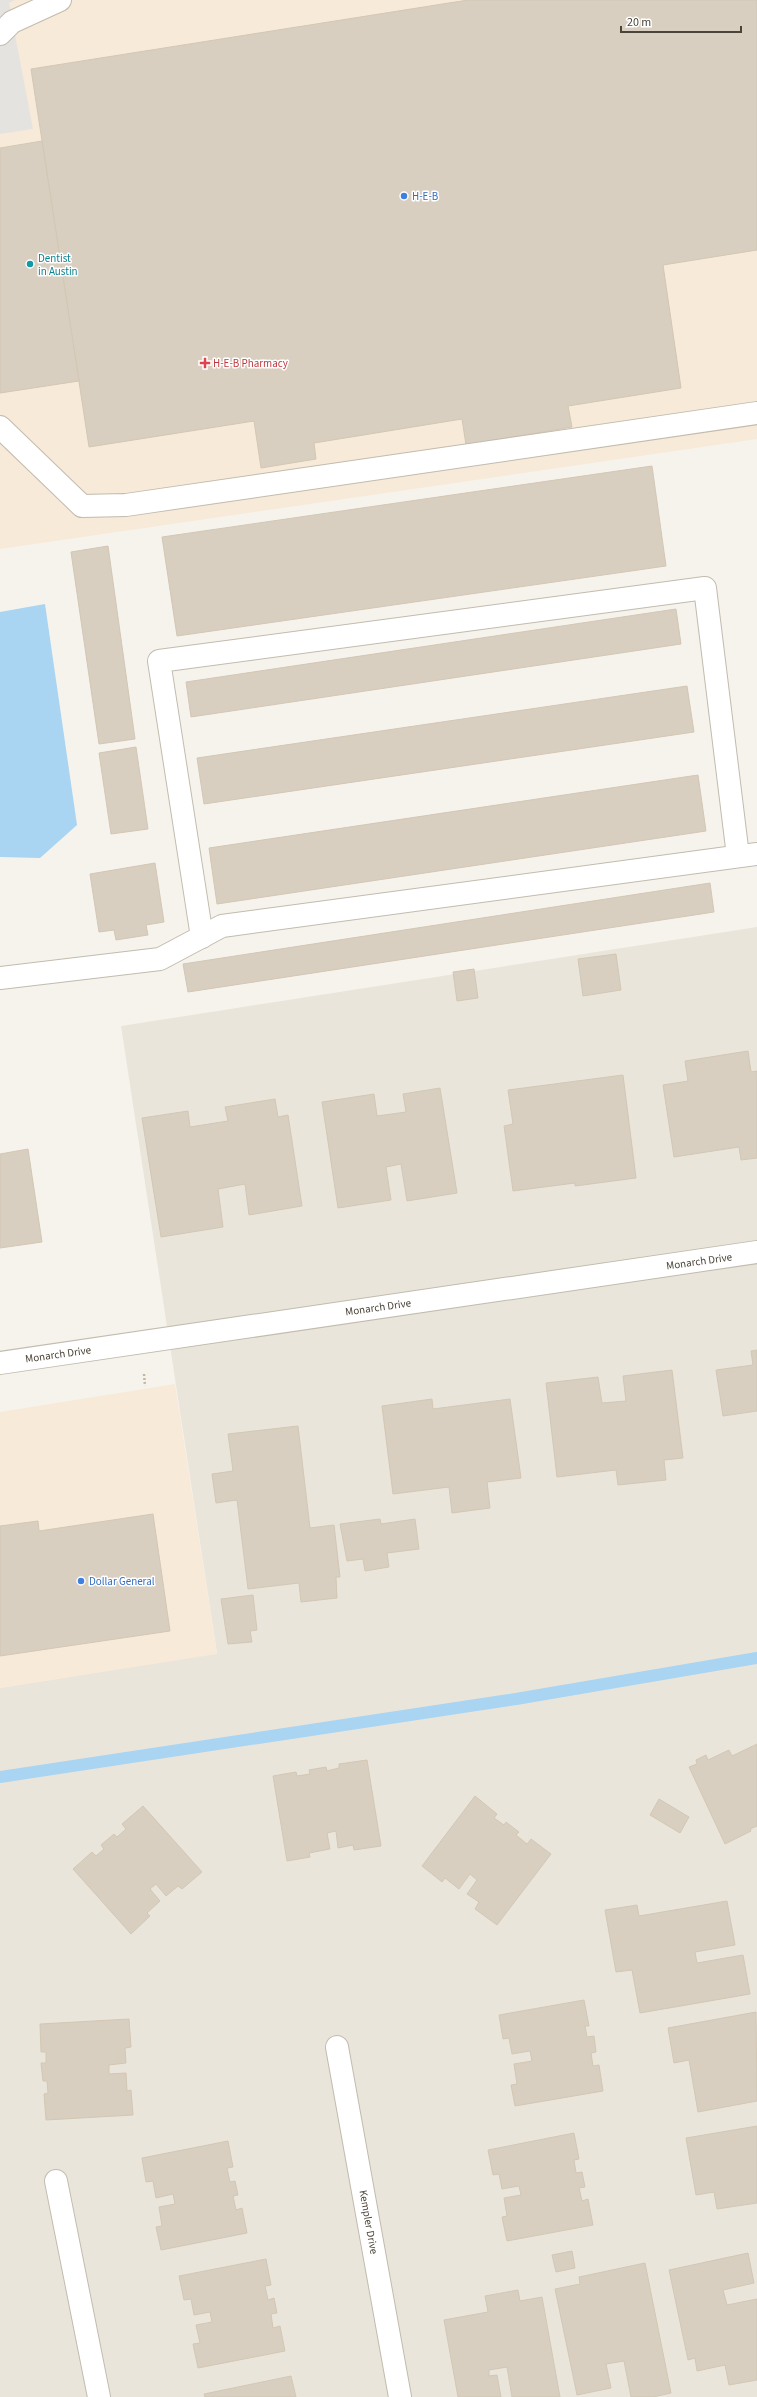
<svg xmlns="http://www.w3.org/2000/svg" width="757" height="2397" viewBox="0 0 757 2397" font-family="'Source Sans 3',sans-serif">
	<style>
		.residential { fill: #eae5da }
		.commercial { fill: #f7ead8 }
		.parking { fill: #e5e3e0 }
		.water { fill: #a9d4f2 }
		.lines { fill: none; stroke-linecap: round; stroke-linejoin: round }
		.stream { stroke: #a9d4f2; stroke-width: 12 }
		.building { fill: #d8cfc1; stroke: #d3c7b4 }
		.minor-casing { stroke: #c2bbae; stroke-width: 24 }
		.path { stroke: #c4b79f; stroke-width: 2.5; stroke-dasharray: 2 2; stroke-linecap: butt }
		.minor { stroke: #fff; stroke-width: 22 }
		.shop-dot { fill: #3f7fe0; stroke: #fff; stroke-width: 1.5 }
		.culture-dot { fill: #0f9aa8; stroke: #fff; stroke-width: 1.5 }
		.health-dot { fill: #e0444e; stroke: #fff; stroke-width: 1.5 }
		.labels { text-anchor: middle; stroke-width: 3; stroke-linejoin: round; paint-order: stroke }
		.shop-label { font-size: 11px; fill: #366cbe; stroke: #fff; text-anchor: start }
		.culture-label { font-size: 11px; fill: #0d838f; stroke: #fff; text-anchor: start }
		.health-label { font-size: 11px; fill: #be3a42; stroke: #fff; text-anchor: start }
		.street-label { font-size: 11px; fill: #4b4439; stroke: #fff }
	</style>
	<rect width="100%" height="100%" fill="#f6f3ec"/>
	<polygon class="residential" points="757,927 757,2397 0,2397 0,1688 217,1653 121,1026"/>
	<g class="commercial">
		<polygon points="0,0 757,0 757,439 0,549"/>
		<polygon points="175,1384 217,1654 0,1688 0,1412"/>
	</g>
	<polygon class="parking" points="0,0 15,0 9,3 33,129 0,134"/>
	<polygon class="water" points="45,604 77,825 40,858 0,857 0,612"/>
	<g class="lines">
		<polyline class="stream" points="0,1777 516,1699 757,1658"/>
	</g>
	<g class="building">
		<polygon points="468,0 757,0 757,250 663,265 681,388 568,406 572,427 466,445 462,419 314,443 316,459 261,468 254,421 89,447 31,69"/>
		<polygon points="42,141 79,381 0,393 0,148"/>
		<polygon points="652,466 666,566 177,636 162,537"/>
		<polygon points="108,546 135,739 99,744 71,552"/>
		<polygon points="676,609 681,644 191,717 186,682"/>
		<polygon points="687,686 694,732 204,804 197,758"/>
		<polygon points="136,747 148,829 111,834 99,753"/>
		<polygon points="698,775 706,831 217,904 209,848"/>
		<polygon points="155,863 164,922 146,925 148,935 116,940 114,930 99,932 90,874"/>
		<polygon points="710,883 714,912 188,992 183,964"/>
		<polygon points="616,954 621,990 583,996 578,959"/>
		<polygon points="474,969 478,998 457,1001 453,972"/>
		<polygon points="748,1051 751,1072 757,1071 757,1158 741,1160 739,1147 674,1157 663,1085 688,1081 685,1061"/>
		<polygon points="623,1075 636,1178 575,1186 575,1183 513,1191 504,1126 513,1124 508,1090"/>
		<polygon points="440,1088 457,1193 407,1201 401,1164 386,1167 391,1200 338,1208 322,1102 374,1094 377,1116 406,1112 403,1094"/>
		<polygon points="275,1099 278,1117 288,1115 302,1206 249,1215 245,1184 218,1189 223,1227 161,1237 142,1118 188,1111 190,1127 228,1121 225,1107"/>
		<polygon points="28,1149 42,1242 0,1248 0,1154"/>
		<polygon points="757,1350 757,1411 723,1416 716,1370 753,1365 751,1351"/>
		<polygon points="672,1370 683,1458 664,1460 666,1480 618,1485 616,1470 557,1477 546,1383 598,1377 602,1403 626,1401 623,1376"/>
		<polygon points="432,1399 433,1409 510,1399 521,1478 487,1482 490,1508 452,1513 449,1487 393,1494 382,1406"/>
		<polygon points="298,1426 310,1528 334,1525 340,1577 336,1577 337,1598 301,1602 299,1583 248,1589 237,1500 216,1503 212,1474 233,1471 228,1434"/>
		<polygon points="153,1514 170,1631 0,1656 0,1526 38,1521 39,1531"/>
		<polygon points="380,1519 381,1524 415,1519 419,1549 387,1553 389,1567 365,1571 363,1559 347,1561 340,1524"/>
		<polygon points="253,1595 257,1630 250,1631 252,1642 228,1644 221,1599"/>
		<polygon points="757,1744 757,1826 750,1829 751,1831 725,1844 689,1767 697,1764 696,1760 706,1755 708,1760 729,1750 732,1756"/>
		<polygon points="367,1760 381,1846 354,1850 353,1845 338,1848 336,1831 327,1833 330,1849 309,1853 310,1857 287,1861 273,1776 296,1772 297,1776 310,1774 309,1770 326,1767 327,1771 339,1768 339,1764"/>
		<polygon points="475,1796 497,1814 494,1818 504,1825 506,1822 519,1832 516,1835 527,1844 531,1839 551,1854 497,1925 475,1909 479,1902 467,1894 477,1880 470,1874 459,1889 445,1878 442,1882 422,1866"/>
		<polygon points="659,1799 689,1817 680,1833 650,1815"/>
		<polygon points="143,1806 202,1872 182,1889 178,1886 166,1896 156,1884 150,1889 160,1901 147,1913 150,1916 131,1934 73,1869 92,1852 96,1856 104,1849 101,1845 114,1834 117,1837 126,1829 122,1824"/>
		<polygon points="727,1901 735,1945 695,1952 697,1963 743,1955 750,1994 640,2013 632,1970 616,1972 605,1910 637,1905 639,1916"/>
		<polygon points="584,2000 589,2026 585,2026 587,2037 594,2036 596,2052 591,2053 593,2066 599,2065 603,2091 515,2106 511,2085 517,2084 514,2064 532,2061 530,2051 512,2054 509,2038 503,2039 499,2015"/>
		<polygon points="756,2012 757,2101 698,2112 689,2060 674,2063 668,2028"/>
		<polygon points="129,2019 131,2047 125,2048 126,2063 109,2065 109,2074 126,2073 127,2091 131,2090 133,2115 46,2120 44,2094 48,2093 47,2081 43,2081 41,2063 46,2063 46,2052 41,2052 40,2024"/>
		<polygon points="757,2126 757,2203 717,2209 714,2192 696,2195 686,2138"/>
		<polygon points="574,2133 579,2159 574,2160 576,2173 582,2172 585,2187 579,2188 582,2201 588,2199 593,2225 507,2241 502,2217 507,2216 504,2198 521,2195 519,2186 502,2189 499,2174 493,2175 488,2150"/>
		<polygon points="228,2141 233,2167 227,2168 230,2182 235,2181 238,2195 233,2196 236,2210 242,2208 247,2233 161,2250 156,2227 162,2226 159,2207 175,2204 173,2194 156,2198 153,2181 146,2182 142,2158"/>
		<polygon points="572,2251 575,2268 556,2272 552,2255"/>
		<polygon points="748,2253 754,2283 723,2290 727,2305 757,2299 757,2380 729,2385 725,2365 697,2371 695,2358 688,2360 669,2270"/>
		<polygon points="266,2259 271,2285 265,2286 268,2300 274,2298 277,2313 271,2314 273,2328 280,2326 285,2351 198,2368 193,2344 200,2343 196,2325 212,2322 210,2312 194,2315 191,2299 184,2300 179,2276"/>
		<polygon points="645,2263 671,2393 653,2397 631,2397 624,2361 606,2364 611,2388 577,2395 555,2289 580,2284 579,2277"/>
		<polygon points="518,2290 520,2301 542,2297 560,2397 512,2397 507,2367 489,2370 489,2376 497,2375 501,2397 458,2397 444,2320 488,2312 485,2296"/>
		<polygon points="291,2376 296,2397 205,2397 204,2394"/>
	</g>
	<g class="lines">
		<defs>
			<g id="minor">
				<polyline points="0,34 12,22 60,0"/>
				<polyline points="0,427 82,506 126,505 757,413"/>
				<polyline points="202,937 159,661 705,588 738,856"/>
				<polyline points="0,978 160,959 222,926 757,854"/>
				<polyline points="0,1363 757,1252"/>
				<polyline points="337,2047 400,2397"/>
				<polyline points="56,2181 99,2397"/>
			</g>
		</defs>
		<use href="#minor" class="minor-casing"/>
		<polyline class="path" points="144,1374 145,1386"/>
		<use href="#minor" class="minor"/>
	</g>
	<g class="shop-dot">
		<circle cx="404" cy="196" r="4"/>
		<circle cx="81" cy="1581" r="4"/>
	</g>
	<circle class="culture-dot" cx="30" cy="264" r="4"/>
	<path class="health-dot" d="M203 357h4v4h4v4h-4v4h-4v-4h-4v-4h4z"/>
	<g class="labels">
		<g class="shop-label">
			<text x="412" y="200">H-E-B</text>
			<text x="89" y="1585">Dollar General</text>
		</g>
		<g class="culture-label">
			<text x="38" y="262">Dentist<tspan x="38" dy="13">in Austin</tspan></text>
		</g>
		<g class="health-label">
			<text x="213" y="367">H-E-B Pharmacy</text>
		</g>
		<g class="street-label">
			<text transform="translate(699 1261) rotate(-8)" y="4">Monarch Drive</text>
			<text transform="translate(378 1307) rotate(-8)" y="4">Monarch Drive</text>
			<text transform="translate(58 1354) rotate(-8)" y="4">Monarch Drive</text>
			<text transform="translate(369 2222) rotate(80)" y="4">Kempler Drive</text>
		</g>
	</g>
	<path d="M621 26v6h120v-6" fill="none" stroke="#4b4439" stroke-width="2"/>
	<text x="627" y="26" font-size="12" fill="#4b4439" stroke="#ffffff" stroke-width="3" paint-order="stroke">20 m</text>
</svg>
